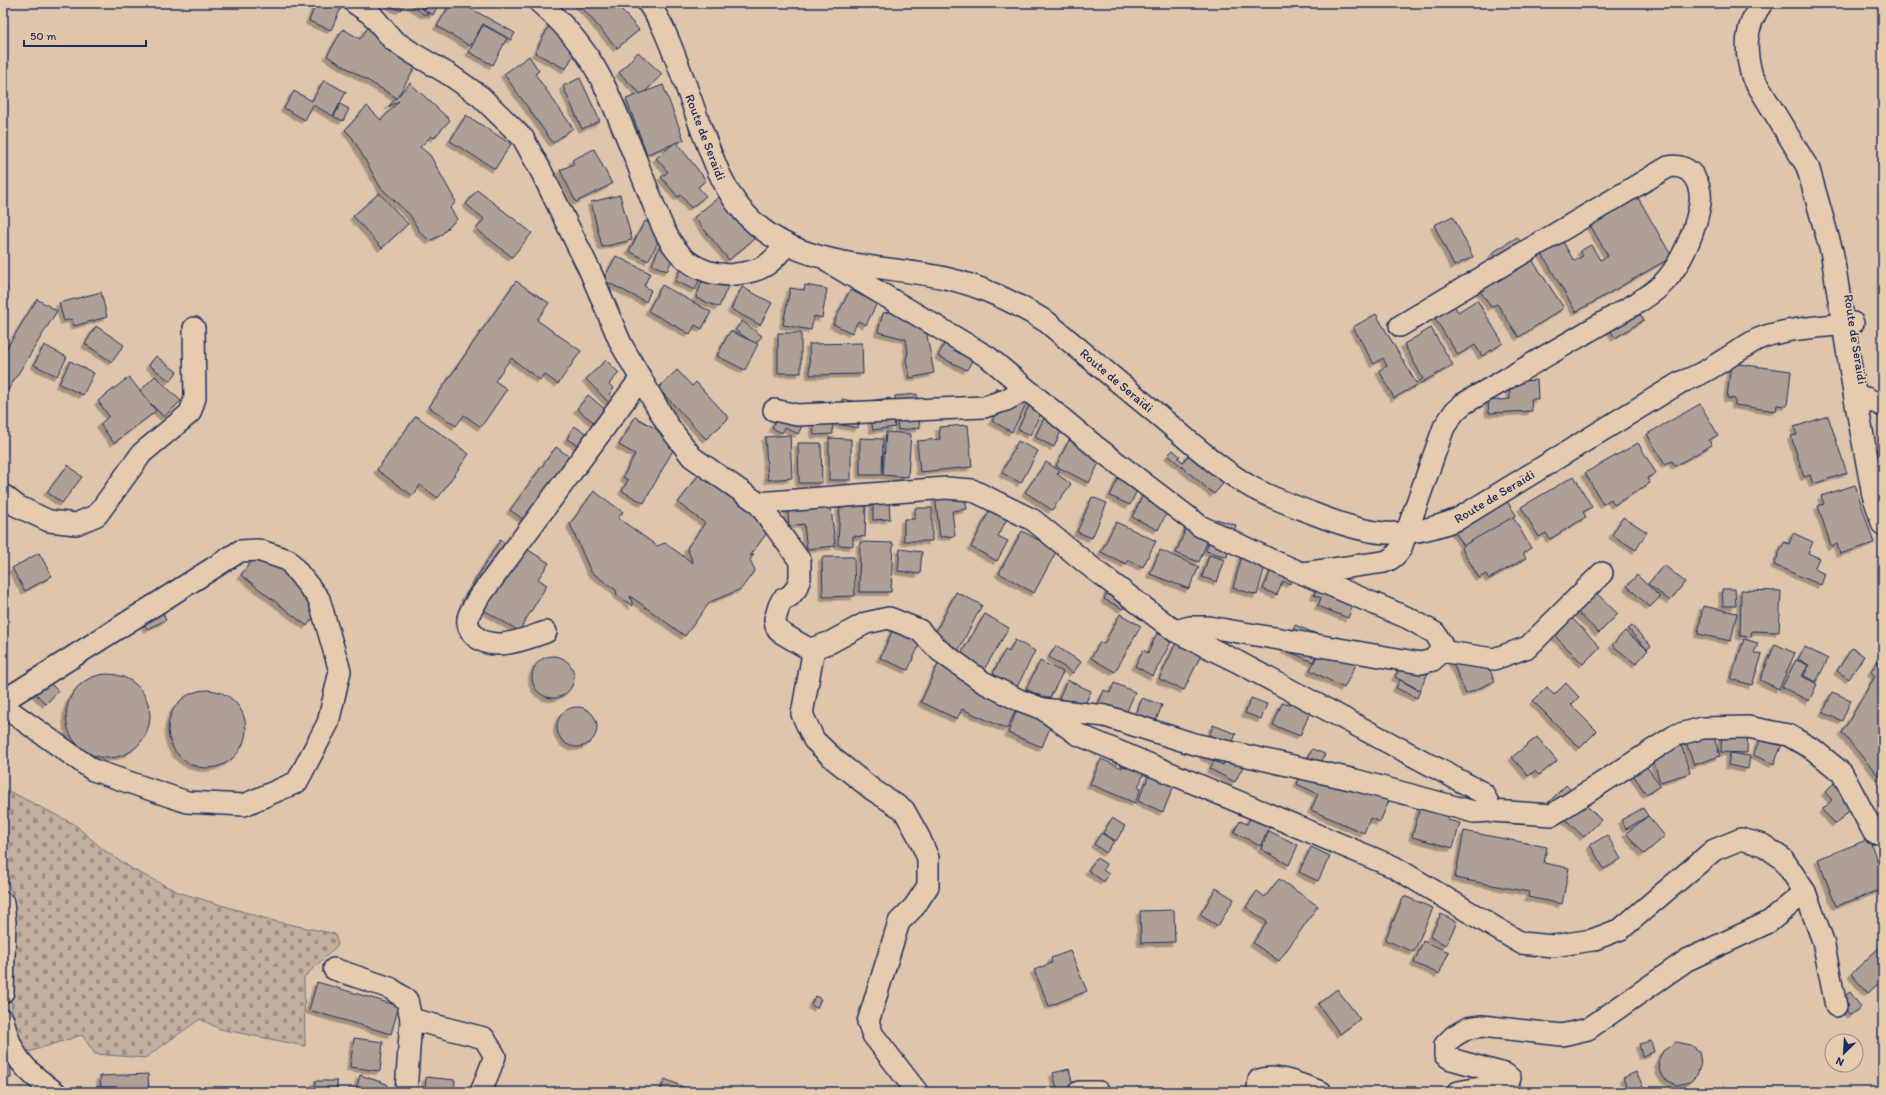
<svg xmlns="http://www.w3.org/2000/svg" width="1886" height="1095" viewBox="0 0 1886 1095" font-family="Itim,sans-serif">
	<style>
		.cemetery { fill: url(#cemetery-stones); stroke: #6e6f7e }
		.building { fill: #aea097; stroke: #1b2f5e; filter: url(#shadow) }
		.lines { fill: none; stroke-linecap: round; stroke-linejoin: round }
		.minor-casing { stroke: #1b2f5e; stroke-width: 24 }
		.major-casing { stroke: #1b2f5e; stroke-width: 25 }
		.minor { stroke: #e7cbae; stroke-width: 21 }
		.major { stroke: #e7cbae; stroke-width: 22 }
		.labels { text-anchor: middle; stroke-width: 3.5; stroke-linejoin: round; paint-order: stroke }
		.street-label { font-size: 13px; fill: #1b2f5e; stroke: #e7cbae }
	</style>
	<defs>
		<pattern id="cemetery-stones" width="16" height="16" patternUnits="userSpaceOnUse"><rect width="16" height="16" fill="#c2af9f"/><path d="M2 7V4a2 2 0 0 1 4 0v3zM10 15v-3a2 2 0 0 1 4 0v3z" fill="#9d8f85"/></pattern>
		<filter id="shadow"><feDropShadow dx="-3.5" dy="3.5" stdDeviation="0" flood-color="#0004"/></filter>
	</defs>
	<rect width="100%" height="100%" fill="#dfc5ab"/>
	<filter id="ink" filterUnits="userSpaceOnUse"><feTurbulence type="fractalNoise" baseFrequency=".025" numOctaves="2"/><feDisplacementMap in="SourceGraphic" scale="8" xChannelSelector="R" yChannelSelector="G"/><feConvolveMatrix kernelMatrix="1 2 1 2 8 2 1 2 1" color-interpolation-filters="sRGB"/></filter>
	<g filter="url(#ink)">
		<path class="cemetery" d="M3,788L74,824L105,851L134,870L178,892L274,921L335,934L338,945L304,977L305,1046L220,1029L200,1019L145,1058L95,1054L82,1035L25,1053C17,1035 11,1017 11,997C11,964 26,903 3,876Z"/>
		<g class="building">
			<polygon points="316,3 329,3 341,8 331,30 309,21"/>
			<polygon points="388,3 406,3 401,10 396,9"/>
			<polygon points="409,3 425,3 421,8 429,14 423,14"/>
			<polygon points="427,3 439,3 433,15 424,10"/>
			<polygon points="451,3 470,3 468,7 515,33 511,40 483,24 470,46 437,26"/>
			<polygon points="578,3 617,4 639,30 617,48"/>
			<polygon points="554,16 566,22 558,36 578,46 566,69 535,53"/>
			<polygon points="483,25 507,38 493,65 469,52"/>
			<polygon points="368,27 420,59 397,98 327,56 343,29 360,39"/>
			<polygon points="638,52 662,74 642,95 619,73"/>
			<polygon points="529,56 539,71 535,74 573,128 553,143 504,74"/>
			<polygon points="580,78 600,121 582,129 563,86"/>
			<polygon points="324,80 346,92 333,116 313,105 305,120 284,108 294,91 312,101"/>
			<polygon points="410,83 450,120 434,138 431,136 420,147 430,155 456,202 450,208 457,219 441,235 430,241 419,231 410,215 381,188 352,137 345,130 367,106 381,120 399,101 388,107"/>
			<polygon points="663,85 684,140 647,154 626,99"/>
			<polygon points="340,104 349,109 343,121 334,117"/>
			<polygon points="466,115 511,144 495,169 450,141"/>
			<polygon points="676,142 706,180 698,187 706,196 691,208 681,195 678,197 661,177 668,172 656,158"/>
			<polygon points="594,149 612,184 576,202 560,170 574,164 572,160"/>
			<polygon points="1632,187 1672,257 1576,312 1538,247 1559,235 1574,261 1583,256 1580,251 1591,245 1600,260 1608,256 1585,216"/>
			<polygon points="477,190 532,233 512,257 476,229 484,219 466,204"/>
			<polygon points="379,193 408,224 382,248 353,216"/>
			<polygon points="620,195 632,240 602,247 591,202"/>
			<polygon points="719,197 754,239 729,260 694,217"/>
			<polygon points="1453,216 1473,257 1454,266 1434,225"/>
			<polygon points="645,221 664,231 648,261 629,251"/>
			<polygon points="1517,237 1564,308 1519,337 1497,304 1491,307 1480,291 1488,286 1480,273 1498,261 1492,253"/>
			<polygon points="661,243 677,249 667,271 652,265"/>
			<polygon points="616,256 650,273 644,286 651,290 646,302 603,280"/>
			<polygon points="683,263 703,271 695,290 675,281"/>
			<polygon points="704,276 728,286 719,307 696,298"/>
			<polygon points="516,281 549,303 537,320 581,351 558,384 544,374 540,380 511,358 495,381 507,389 481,427 464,415 456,426 429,407"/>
			<polygon points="3,283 7,286 3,312"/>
			<polygon points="662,285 711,312 702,329 695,325 690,334 648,311"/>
			<polygon points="805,285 827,289 822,318 814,316 811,330 783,325 790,288 804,290"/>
			<polygon points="742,287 772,303 760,325 731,309"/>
			<polygon points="1444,289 1458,312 1477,300 1503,343 1482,356 1475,345 1458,355 1424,301"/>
			<polygon points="850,290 877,303 866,325 858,321 852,333 833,324"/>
			<polygon points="101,292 107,317 74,326 72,319 64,321 59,303"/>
			<polygon points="37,299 57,311 8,390 3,386 3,354"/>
			<polygon points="1634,305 1644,320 1615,338 1606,323"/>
			<polygon points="889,312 916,318 931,318 927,336 934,373 910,378 906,360 908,352 906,339 878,332 883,313"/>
			<polygon points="1376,314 1416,383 1423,379 1404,344 1431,328 1453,365 1394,398 1379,370 1387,366 1383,358 1374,364 1353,327"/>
			<polygon points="742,321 762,336 755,344 735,330"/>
			<polygon points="96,326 124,345 112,362 85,344"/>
			<polygon points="730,331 758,344 745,370 717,356"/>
			<polygon points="950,332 979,347 967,370 938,356"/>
			<rect x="778" y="333" width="23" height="40"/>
			<polygon points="862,343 863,374 810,375 809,344"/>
			<polygon points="44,345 67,357 57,376 34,365"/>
			<polygon points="156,356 177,372 170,381 149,365"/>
			<polygon points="606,360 619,373 609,384 614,389 609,394 621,405 616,410 586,379"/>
			<polygon points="70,361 94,373 83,395 59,384"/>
			<polygon points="1731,363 1791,371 1787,406 1777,405 1776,411 1735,405 1735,399 1727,398"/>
			<polygon points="677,370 692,386 696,382 729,418 706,439 658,388"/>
			<polygon points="155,376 181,401 164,417 139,392"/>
			<polygon points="129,377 156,411 114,443 100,424 109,416 98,401"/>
			<polygon points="1537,380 1538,399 1531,399 1532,411 1489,413 1488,401 1510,399 1509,382"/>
			<polygon points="996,388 1006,393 1031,395 1012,432 992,421 996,414 985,409"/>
			<polygon points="917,394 920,428 898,430 895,396"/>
			<polygon points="588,395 612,415 601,428 577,409"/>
			<polygon points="1034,395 1047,402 1030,435 1018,429"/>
			<polygon points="890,398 895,427 873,430 868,401"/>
			<polygon points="842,399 862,403 858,428 837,424"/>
			<polygon points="831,401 833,434 814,435 812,402"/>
			<polygon points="1700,404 1718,435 1709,440 1712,445 1675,466 1672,461 1665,465 1647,434"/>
			<polygon points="809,412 798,434 785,427 782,433 772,428 778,416"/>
			<polygon points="416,416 469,454 438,498 420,485 413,496 377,470"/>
			<polygon points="1045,416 1064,425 1054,447 1035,437"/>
			<polygon points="1828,416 1847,473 1813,484 1810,475 1804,477 1791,436 1797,435 1794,427"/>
			<polygon points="635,417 678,441 644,503 622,491 628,480 623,477 635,454 619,445"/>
			<polygon points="968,425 972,467 920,472 917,441 940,439 939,427"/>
			<polygon points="574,426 601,442 593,455 567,439"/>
			<polygon points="886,432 911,434 908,477 883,475"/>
			<polygon points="790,435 792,478 768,480 765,437"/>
			<polygon points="829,438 851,439 851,480 829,480"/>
			<polygon points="860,438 883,439 882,475 860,475"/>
			<polygon points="1069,440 1102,457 1089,483 1056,466"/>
			<polygon points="1018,441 1038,451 1021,483 1002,473"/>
			<polygon points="798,443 821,443 822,483 799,483"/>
			<polygon points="1638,443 1656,473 1647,478 1650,483 1614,505 1611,499 1603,504 1585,473"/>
			<polygon points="556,447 581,465 535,528 510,510"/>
			<polygon points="1173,450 1180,456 1178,458 1183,462 1193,450 1227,479 1214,494 1168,455"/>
			<polygon points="1046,462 1060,471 1057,474 1071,484 1052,510 1025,492"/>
			<polygon points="68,465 82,477 62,503 47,492"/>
			<polygon points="700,473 772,526 750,556 754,554 750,560 755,570 741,589 710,602 685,636 630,596 633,606 617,595 616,590 591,572 570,524 594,491 623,512 618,518 657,546 665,543 693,563 687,548 705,523 678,503"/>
			<polygon points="1120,474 1140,484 1130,505 1110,496"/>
			<polygon points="1574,476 1592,507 1583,512 1586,517 1550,539 1546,533 1539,537 1521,507"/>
			<polygon points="1855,485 1874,543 1840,554 1837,544 1831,546 1818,506 1824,504 1821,496"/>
			<polygon points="1497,486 1516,515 1466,549 1447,520"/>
			<polygon points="1147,487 1173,500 1158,530 1132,517"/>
			<polygon points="964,491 967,509 952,511 955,536 940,537 935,494"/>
			<polygon points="1092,497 1107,503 1092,538 1077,532"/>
			<polygon points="830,498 835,546 807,549 804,524 789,526 787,502"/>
			<polygon points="889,499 890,519 873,520 873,500"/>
			<polygon points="840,505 866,506 865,537 853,536 853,546 838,545"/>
			<polygon points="992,506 1009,515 998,536 1008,541 997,561 971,547"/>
			<polygon points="915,508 932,508 932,541 904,541 904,519 915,519"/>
			<polygon points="1513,517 1531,548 1523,553 1526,558 1489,579 1486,574 1479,578 1461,547"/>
			<polygon points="1623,517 1647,532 1636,550 1612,535"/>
			<polygon points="1190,518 1213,528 1199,562 1176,553"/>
			<polygon points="1216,519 1236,525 1227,557 1206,551"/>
			<polygon points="1116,522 1156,541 1143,567 1128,560 1126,564 1101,552"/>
			<polygon points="1022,531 1057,550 1034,593 999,573"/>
			<polygon points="1793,533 1813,542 1808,553 1819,558 1814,569 1825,574 1821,585 1774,565 1784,542 1789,544"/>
			<polygon points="511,539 549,563 538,579 547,585 519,631 464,598 500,540 508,544"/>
			<polygon points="860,542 893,543 891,592 859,592"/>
			<polygon points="1244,548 1268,555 1257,595 1233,588"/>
			<polygon points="900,549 922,552 920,574 898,571"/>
			<polygon points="1160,550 1199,567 1189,589 1150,574"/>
			<polygon points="259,551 325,602 307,626 241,575"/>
			<polygon points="39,553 52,576 25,591 12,568"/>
			<polygon points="1209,555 1225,560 1217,582 1202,577"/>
			<polygon points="822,557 854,557 855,596 823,597"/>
			<polygon points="1276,559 1297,568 1290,584 1283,581 1277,595 1263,589"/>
			<polygon points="1664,565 1685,582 1670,601 1648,584"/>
			<polygon points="1323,572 1360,588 1348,618 1318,606 1321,598 1314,595"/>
			<polygon points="1637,575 1660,597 1650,607 1627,586"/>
			<polygon points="1587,584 1618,614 1599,633 1568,603"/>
			<polygon points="1109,589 1129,599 1123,609 1104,599"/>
			<polygon points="1722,589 1735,589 1736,606 1723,606"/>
			<polygon points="1741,590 1781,591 1779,632 1752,631 1751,637 1740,636"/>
			<polygon points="956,592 982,605 956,655 931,641"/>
			<polygon points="159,605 166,620 147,629 140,614"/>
			<polygon points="1703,606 1737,613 1731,641 1698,634"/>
			<polygon points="985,614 1009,628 980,676 956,662"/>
			<polygon points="1120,614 1141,626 1115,672 1091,658 1100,642 1104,644"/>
			<polygon points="1569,615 1600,647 1583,664 1551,632"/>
			<polygon points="1295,625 1324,637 1313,662 1285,650"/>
			<polygon points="1632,626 1651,646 1647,649 1628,629"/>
			<polygon points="894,627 922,639 908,670 880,658"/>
			<polygon points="1625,631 1648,650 1636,664 1612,645"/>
			<polygon points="1157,633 1172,640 1153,676 1135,666 1143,650 1148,653"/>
			<polygon points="1327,637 1361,655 1344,688 1310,670"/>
			<polygon points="1744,639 1758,643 1754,653 1762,655 1752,685 1731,679"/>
			<polygon points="1015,640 1035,651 1015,691 990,679 1005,650 1009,652"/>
			<polygon points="1176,643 1201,655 1184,690 1159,679"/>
			<polygon points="1775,644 1795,653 1779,689 1760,680"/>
			<polygon points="1056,646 1081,662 1073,673 1049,657"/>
			<polygon points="1805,647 1828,659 1816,682 1804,676 1809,665 1798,659"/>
			<polygon points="1852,648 1864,656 1849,679 1837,671"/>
			<polygon points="1480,649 1495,681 1466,694 1452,661"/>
			<circle cx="553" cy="677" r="21"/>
			<polygon points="1796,660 1808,665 1802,676 1817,684 1809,701 1782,687"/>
			<polygon points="1040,661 1063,672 1049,700 1026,689"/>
			<polygon points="1403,661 1428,673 1420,690 1395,677"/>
			<polygon points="1877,661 1883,668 1883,781 1842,733 1875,676 1871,672"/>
			<polygon points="938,664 993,688 1017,707 1007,729 962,709 957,719 921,702"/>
			<circle cx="108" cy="716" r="42"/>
			<polygon points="45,678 58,691 46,704 33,691"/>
			<polygon points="1067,680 1091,691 1083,709 1059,698"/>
			<polygon points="1400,680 1420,691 1417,698 1396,688"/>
			<polygon points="1114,683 1135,692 1125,716 1098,705 1104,690 1110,693"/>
			<polygon points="1566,683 1579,697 1571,705 1597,731 1580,748 1533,701 1547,687 1554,695"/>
			<circle cx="207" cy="729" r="39"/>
			<polygon points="1832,692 1851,700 1842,721 1823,713"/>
			<polygon points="1292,696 1313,705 1300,736 1273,725 1282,703 1289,705"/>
			<polygon points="1142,698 1162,705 1155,723 1136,715"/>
			<polygon points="1251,698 1267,704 1261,719 1245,713"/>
			<polygon points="1018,707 1053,721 1042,747 1008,733"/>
			<circle cx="577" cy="727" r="20"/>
			<polygon points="1707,716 1720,756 1694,765 1680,724"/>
			<polygon points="1769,719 1789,727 1774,764 1753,755"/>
			<polygon points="1722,724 1748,725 1747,753 1721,752"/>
			<polygon points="1213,725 1236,734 1223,765 1203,756"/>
			<polygon points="1676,729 1690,773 1660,782 1649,746"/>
			<polygon points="1537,737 1557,761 1539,775 1535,771 1528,776 1512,757"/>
			<polygon points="1234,744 1250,753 1235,782 1210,769 1214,761 1223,765"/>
			<polygon points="1312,749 1325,754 1322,761 1339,769 1341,766 1365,776 1391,796 1380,822 1370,818 1364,833 1311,810 1318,794 1297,784"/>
			<polygon points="1730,753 1750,756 1748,769 1728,765"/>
			<polygon points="1101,759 1122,768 1125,760 1146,769 1138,787 1141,788 1135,803 1090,784"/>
			<polygon points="1645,764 1660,786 1646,794 1632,773"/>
			<polygon points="1150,773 1175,783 1163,812 1138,801"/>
			<polygon points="1843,774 1864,796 1836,824 1822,810 1832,800 1825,792"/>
			<polygon points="1566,785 1601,820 1584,837 1564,818 1560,823 1544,807"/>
			<polygon points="1425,789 1454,797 1448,820 1460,823 1453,848 1412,837"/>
			<polygon points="1643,808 1648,816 1626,829 1621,820"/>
			<polygon points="1252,815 1271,825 1260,846 1234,832 1240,821 1247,824"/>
			<polygon points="1648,816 1665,836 1644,854 1626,833"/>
			<polygon points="1112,818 1125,826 1116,841 1103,833"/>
			<polygon points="1269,831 1298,845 1289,865 1261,849"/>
			<polygon points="1464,831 1547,847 1544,863 1569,868 1562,904 1528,897 1529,892 1455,878"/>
			<polygon points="1101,833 1114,841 1106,853 1094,844"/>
			<polygon points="1607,835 1621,859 1604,869 1590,845"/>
			<polygon points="1869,839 1879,865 1883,863 1883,889 1836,906 1818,859"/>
			<polygon points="1311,847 1330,856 1318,881 1299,872"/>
			<polygon points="1097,858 1106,864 1103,870 1109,874 1104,882 1088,870"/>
			<polygon points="1279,879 1318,906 1279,961 1253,943 1267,922 1246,907 1257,891 1265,897"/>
			<polygon points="1216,888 1234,899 1218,926 1200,915"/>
			<polygon points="1404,896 1433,908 1414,952 1385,940"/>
			<polygon points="1174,910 1175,942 1141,943 1140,911"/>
			<polygon points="1441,914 1457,922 1446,945 1430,937"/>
			<polygon points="1423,941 1449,952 1439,974 1414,963"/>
			<polygon points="1883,944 1883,983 1881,981 1868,993 1851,974"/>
			<polygon points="1070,951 1087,991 1049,1006 1034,970 1052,963 1051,958"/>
			<polygon points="317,982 399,1006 391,1034 309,1010"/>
			<polygon points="1337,989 1360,1019 1340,1034 1318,1004"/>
			<polygon points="1850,992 1861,1007 1850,1015 1845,1008 1849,1005 1843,997"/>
			<polygon points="815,996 821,999 817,1008 811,1005"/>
			<polygon points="354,1038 383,1042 380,1071 350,1067"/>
			<polygon points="1651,1041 1654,1052 1642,1056 1639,1044"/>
			<polygon points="1676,1042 1691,1045 1699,1051 1701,1063 1697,1075 1690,1082 1676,1085 1665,1079 1660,1072 1658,1062 1663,1051"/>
			<polygon points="3,1047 10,1047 11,1078 3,1078"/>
			<polygon points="1069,1069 1074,1091 1058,1092 1053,1073"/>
			<polygon points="1636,1072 1643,1086 1629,1092 1623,1078"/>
			<polygon points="148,1074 149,1092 101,1092 100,1076"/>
			<polygon points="360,1075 387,1084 385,1092 348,1092 349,1088 356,1090"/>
			<polygon points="426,1077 455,1080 454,1092 425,1092"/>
			<polygon points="665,1079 695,1092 660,1092"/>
			<rect x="315" y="1081" width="22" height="11"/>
		</g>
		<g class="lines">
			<defs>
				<g id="minor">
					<polyline points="355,3 371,14 393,40 414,54 450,75 480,96 523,138 541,171 590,271 621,344 667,424 692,457 758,503 800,561 800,578 796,589 790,596 782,600 779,606 775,619 776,626 780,632 807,648 814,648 831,642 866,623 889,618 919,630 940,651 983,682 1019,700 1043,709 1077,734 1394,867 1521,943 1553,946 1592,940 1621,929 1714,850 1741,839 1763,845 1783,859 1805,892 1823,941 1836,1006"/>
					<path d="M540,3C569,28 590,54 606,89C622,123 635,158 649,193C658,215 664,237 681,255C694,269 717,277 736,274C763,271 770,265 786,245"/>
					<path d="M648,3C654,12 661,22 665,32C679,64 690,98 702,131C713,158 722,186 741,209C791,269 875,263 945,278C982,286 1014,302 1047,322C1081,351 1116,380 1151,409C1184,436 1215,466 1251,487C1271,498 1292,505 1312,513C1367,535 1401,542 1458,519L1681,382C1708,373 1731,354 1756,340C1781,328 1825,327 1853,323"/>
					<path d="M1762,3C1745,26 1744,49 1752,76L1808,168"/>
					<polyline points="830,263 988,357 1095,446 1200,526 1271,560 1408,618 1435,633 1441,643 1440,651"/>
					<polyline points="1866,398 1883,406"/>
					<polyline points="774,410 797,415 984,407 1006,400 1026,389"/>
					<polyline points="3,495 17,506 49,521 76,524 97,515 142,453 190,413 195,398 194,328"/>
					<polyline points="758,503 946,488 972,490 1033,520 1096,571 1175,631 1236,661 1483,793 1492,811 1552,815 1676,735 1703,728 1748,727 1788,735 1814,750 1842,773 1874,833"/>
					<path d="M1303,573L1384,562C1392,559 1396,556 1401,548L1444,427L1455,411L1463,404L1637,303C1651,294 1664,285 1673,271C1685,254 1695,229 1699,209C1704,187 1693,162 1668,167L1400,326"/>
					<polyline points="1175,631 1190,627 1209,627 1421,663 1433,660 1440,651 1494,659 1528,647 1602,573"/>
					<path d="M546,632C524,639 492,654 473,634C470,630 467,624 468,619C468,613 475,605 477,600L641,378"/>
					<polyline points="814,648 802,714 814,740 835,760 873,790 904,810 919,837 928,858 928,886 914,907 899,922 868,1022 873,1035 917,1092"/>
					<polyline points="3,701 240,551 258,550 288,560 319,599 340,671 328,723 297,782 244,805 187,802 93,770 3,706"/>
					<polyline points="1043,709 1105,716 1194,744 1355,780 1474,812 1492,811"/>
					<polyline points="3,903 5,922 3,992"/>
					<polyline points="334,969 390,988 407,1000 411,1019 484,1038 495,1056 481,1092"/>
					<path d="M3,1020C11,1056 25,1071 55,1092"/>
					<polyline points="406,1092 411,1019"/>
					<polyline points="1079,1092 1099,1092"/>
					<path d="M1261,1092L1258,1088L1259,1080C1277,1073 1303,1086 1321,1092"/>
					<polyline points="1458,1092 1508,1083 1510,1078 1505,1074 1451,1059 1445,1055 1445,1045 1454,1036 1468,1028 1482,1026 1562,1035 1588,1029 1687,960 1769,922 1805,892"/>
				</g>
				<polyline id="major" points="1808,168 1832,253 1855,396 1873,493 1883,524"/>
			</defs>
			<use href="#minor" class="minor-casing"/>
			<use href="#major" class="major-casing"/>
			<use href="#minor" class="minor"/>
			<use href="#major" class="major"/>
		</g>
	</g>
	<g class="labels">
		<g class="street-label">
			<text transform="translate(706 137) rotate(69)" y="5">Route de Seraïdi</text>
			<text transform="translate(1856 339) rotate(81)" y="5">Route de Seraïdi</text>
			<text transform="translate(1117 380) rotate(40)" y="5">Route de Seraïdi</text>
			<text transform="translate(1494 496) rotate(-31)" y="5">Route de Seraïdi</text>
		</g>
	</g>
	<rect width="1886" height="1095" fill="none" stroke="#e7cbae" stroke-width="16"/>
	<rect x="8" y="8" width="1870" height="1079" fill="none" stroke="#1b2f5e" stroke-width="1.5" filter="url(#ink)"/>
	<g transform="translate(1844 1053) rotate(205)"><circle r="19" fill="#e7cbae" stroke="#958d8e"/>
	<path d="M0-3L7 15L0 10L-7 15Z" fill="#1b2f5e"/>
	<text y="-6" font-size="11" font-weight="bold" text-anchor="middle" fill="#1b2f5e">N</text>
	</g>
	<path d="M24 40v6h122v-6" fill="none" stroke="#1b2f5e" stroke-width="2"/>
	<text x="30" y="40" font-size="12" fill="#1b2f5e" stroke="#e7cbae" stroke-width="3" paint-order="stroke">50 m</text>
</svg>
